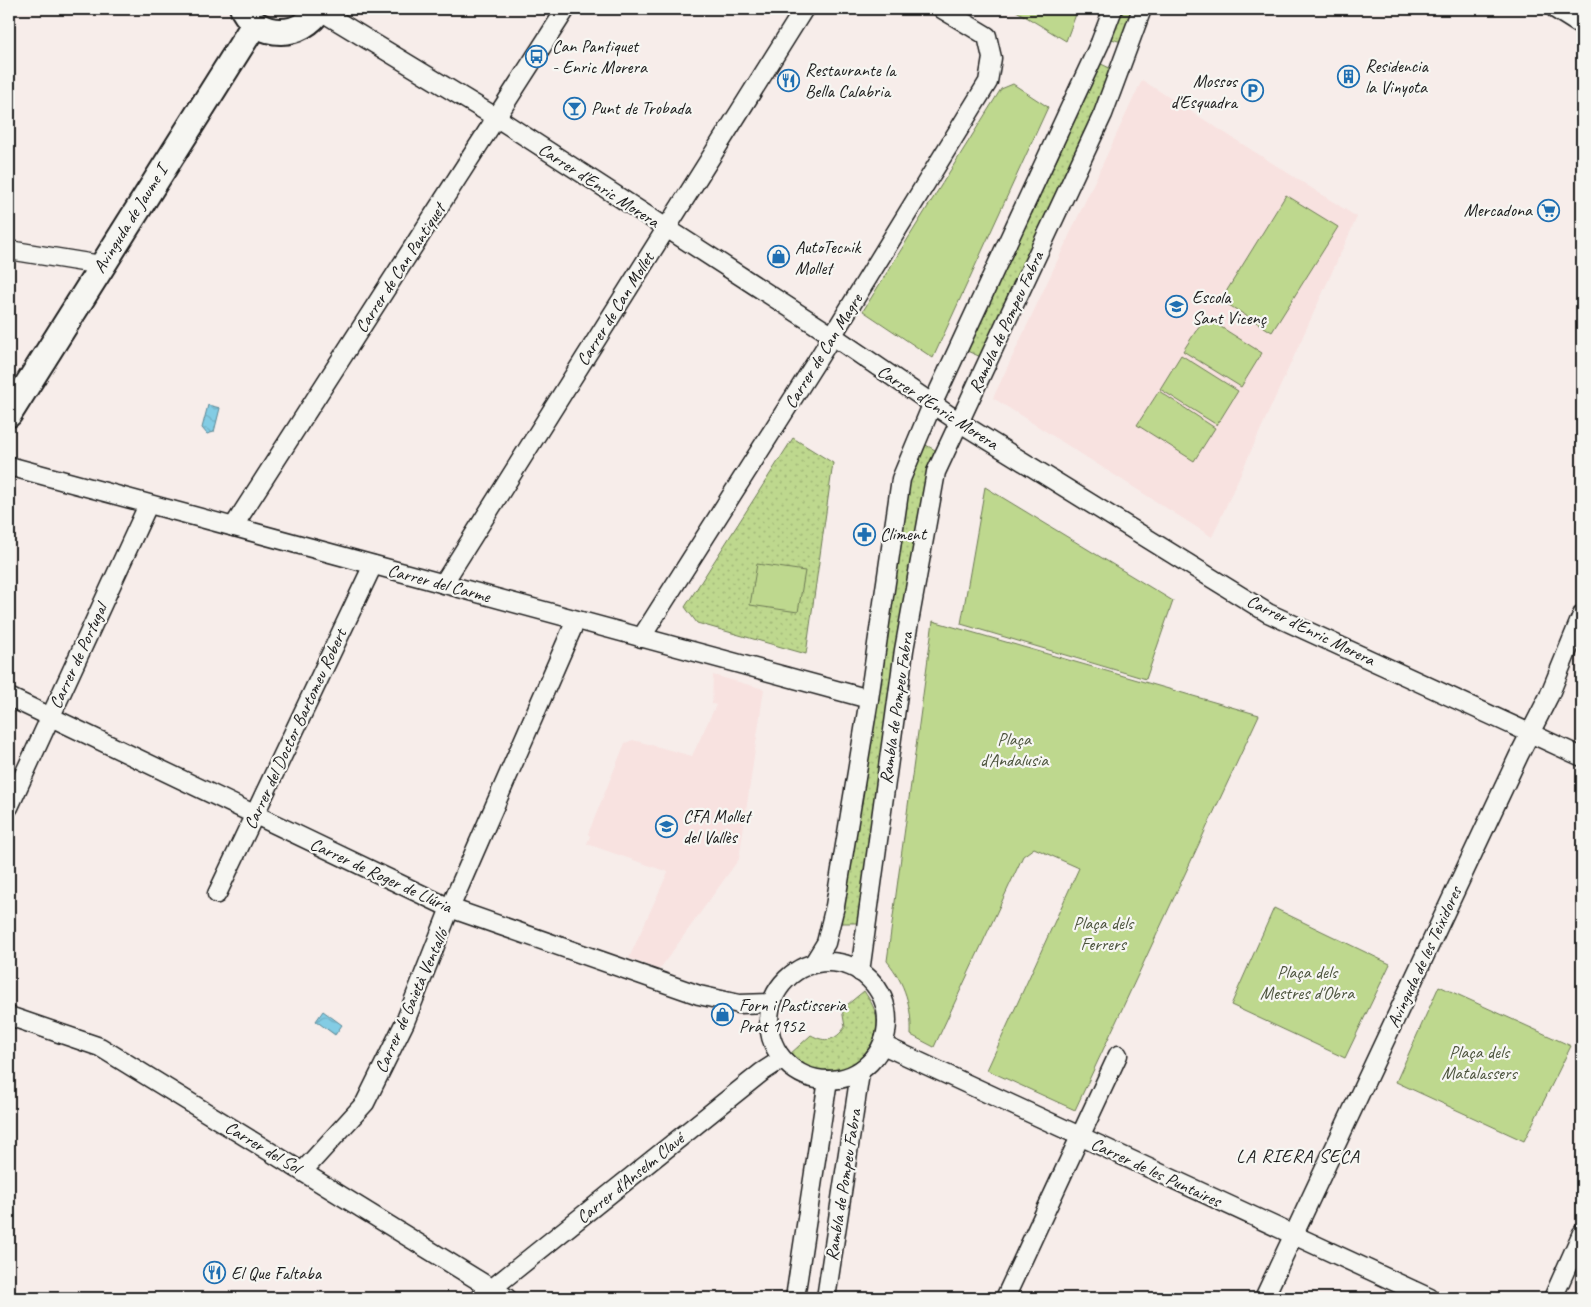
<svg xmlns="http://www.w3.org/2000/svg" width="1591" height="1307" viewBox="0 0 1591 1307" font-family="Caveat,sans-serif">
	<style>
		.built { fill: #f8e2e0 }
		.grass { fill: url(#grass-dots); stroke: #6d7a55 }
		.park { fill: #bed88e; stroke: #6d7a55 }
		.water { fill: url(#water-waves); stroke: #5a8694 }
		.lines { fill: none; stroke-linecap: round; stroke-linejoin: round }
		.street-casing { stroke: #1c1c1c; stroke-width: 21 }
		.secondary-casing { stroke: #1c1c1c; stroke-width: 29 }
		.street { stroke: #f6f6f2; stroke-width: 18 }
		.secondary { stroke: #f6f6f2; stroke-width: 25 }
		.labels { text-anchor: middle; stroke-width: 4.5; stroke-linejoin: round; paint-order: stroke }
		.poi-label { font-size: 18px; fill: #1c1c1c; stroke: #f6f6f2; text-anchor: start }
		.street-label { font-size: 18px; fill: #1c1c1c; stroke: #f6f6f2 }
		.park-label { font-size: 18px; fill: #4d543e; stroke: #f6f6f2 }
		.neighbourhood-label { font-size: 19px; letter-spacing: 1px; fill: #1c1c1c; stroke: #f6f6f2 }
	</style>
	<defs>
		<pattern id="grass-dots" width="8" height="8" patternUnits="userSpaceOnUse" patternTransform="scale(1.25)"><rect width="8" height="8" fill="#bed88e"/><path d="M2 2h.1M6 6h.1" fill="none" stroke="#a3b97a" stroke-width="1.8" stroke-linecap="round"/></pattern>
		<pattern id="water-waves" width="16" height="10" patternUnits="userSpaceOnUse" patternTransform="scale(1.25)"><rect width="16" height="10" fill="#83cce4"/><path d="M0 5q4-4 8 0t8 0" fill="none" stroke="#71afc3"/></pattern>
	</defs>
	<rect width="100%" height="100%" fill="#f7edea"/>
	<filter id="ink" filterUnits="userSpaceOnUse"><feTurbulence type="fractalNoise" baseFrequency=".02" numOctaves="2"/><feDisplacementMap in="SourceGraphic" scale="10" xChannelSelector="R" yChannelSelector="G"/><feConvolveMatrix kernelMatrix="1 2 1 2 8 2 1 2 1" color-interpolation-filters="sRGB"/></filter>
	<g filter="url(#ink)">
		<g class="built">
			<polygon points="1142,80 1357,217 1212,537 993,398"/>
			<polygon points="713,675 764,689 739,859 659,970 629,958 668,872 587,844 590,836 588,834 625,743 633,740 692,756 716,705 712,704"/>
		</g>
		<g class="grass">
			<polygon points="1118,9 1136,9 1122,42 1108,38"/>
			<polygon points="1099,63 1114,70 1087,132 981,357 967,351 1059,155"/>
			<polygon points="793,438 833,463 806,654 697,623 685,607"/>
			<polygon points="922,443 937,451 858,923 840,923 907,481"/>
			<path d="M864,991C870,1000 877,1011 877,1023C876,1052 845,1079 815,1071C805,1068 796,1061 789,1055L811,1035C826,1043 835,1041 845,1027L842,1009Z"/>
		</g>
		<g class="park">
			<polygon points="1013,9 1078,9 1066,41"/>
			<polygon points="1013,84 1048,107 933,358 863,311 1001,89"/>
			<polygon points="1286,195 1338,227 1272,332 1221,300"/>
			<polygon points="1205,317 1262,353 1241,387 1183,351"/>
			<polygon points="1181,355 1238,391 1217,425 1160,389"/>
			<polygon points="1159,391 1215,428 1194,461 1137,425"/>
			<polygon points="985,487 1173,601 1146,679 961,624"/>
			<polygon points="757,564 805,571 798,612 750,605"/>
			<path d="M933,621L1259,715L1075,1110L987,1070L1079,868L1034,848L1023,856L934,1047L911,1035C912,1007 905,983 887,961Z"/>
			<polygon points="1274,908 1390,964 1345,1058 1231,1005"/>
			<polygon points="1439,986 1571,1046 1524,1141 1396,1082"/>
		</g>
		<g class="water">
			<polygon points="208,405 220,408 214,432 207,434 202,428"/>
			<polygon points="323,1011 342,1025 335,1035 316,1021"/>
		</g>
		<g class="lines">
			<defs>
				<g id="street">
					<polyline points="1555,9 1582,26"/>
					<polyline points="319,10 497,118 833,336 959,422 1268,613 1582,757"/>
					<polyline points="9,250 101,265"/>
					<polyline points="9,466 869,699"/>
					<polyline points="233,527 566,9"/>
					<polyline points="443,584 804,9"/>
					<polyline points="641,638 818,359 988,82 992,58 987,36 942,9"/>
					<polyline points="9,697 450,908 699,995 739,1004 771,1003"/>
					<polyline points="9,807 148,505"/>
					<polyline points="217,894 373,565"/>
					<circle cx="828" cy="1021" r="59"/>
					<polyline points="813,964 826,943 835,906 869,699 901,479 932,405 1100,43 1113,9"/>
					<polyline points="860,972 904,650 936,472 1103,114 1142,9"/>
					<polyline points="9,1016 100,1047 507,1298"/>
					<polyline points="883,1045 1430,1298"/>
					<polyline points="303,1171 365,1103 405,1022 450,908 576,620"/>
					<polyline points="480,1298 762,1072 782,1059"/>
					<polyline points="795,1298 828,1080"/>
					<polyline points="826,1298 860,1073"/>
					<polyline points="1005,1298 1118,1055"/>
					<polyline points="1264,1298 1519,755 1549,696 1582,615"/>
					<polyline points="1553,1298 1582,1233"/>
				</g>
				<g id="secondary">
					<path d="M243,9C260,40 302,38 320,9"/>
					<polyline points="9,414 254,25"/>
				</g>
			</defs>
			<use href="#street" class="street-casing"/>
			<use href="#secondary" class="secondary-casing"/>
			<use href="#street" class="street"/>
			<use href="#secondary" class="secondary"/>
		</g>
	</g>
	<defs>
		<symbol id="bus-ring" viewBox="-11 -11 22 22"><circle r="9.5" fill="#f6f6f2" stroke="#1f6fb2" stroke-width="1.5"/><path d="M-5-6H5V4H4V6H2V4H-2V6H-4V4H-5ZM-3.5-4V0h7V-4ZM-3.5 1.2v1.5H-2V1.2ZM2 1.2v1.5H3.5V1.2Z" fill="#1f6fb2"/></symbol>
		<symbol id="building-ring" viewBox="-11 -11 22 22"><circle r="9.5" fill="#f6f6f2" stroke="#1f6fb2" stroke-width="1.5"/><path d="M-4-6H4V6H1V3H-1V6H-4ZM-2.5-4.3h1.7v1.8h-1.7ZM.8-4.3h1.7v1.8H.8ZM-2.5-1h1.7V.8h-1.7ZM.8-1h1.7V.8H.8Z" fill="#1f6fb2"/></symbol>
		<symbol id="restaurant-ring" viewBox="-11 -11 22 22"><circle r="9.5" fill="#f6f6f2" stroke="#1f6fb2" stroke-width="1.5"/><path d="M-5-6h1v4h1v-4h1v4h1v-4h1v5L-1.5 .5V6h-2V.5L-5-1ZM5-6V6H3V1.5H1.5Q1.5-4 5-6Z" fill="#1f6fb2"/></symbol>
		<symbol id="parking-ring" viewBox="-11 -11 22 22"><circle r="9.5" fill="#f6f6f2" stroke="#1f6fb2" stroke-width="1.5"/><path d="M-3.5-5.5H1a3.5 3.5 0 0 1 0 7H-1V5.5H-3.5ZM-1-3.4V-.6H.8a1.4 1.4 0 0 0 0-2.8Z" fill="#1f6fb2"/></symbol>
		<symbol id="bar-ring" viewBox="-11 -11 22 22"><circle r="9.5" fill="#f6f6f2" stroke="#1f6fb2" stroke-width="1.5"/><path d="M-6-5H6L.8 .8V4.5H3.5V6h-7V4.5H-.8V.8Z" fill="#1f6fb2"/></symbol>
		<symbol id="supermarket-ring" viewBox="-11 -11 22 22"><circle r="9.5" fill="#f6f6f2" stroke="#1f6fb2" stroke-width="1.5"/><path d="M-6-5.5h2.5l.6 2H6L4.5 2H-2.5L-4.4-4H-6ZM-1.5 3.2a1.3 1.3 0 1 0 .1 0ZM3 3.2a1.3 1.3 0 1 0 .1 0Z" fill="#1f6fb2"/></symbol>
		<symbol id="shop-ring" viewBox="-11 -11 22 22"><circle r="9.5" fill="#f6f6f2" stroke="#1f6fb2" stroke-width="1.5"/><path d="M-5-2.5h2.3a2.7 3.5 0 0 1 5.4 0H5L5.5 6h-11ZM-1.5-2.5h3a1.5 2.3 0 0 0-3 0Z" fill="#1f6fb2"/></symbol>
		<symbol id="school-ring" viewBox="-11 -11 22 22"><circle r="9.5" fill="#f6f6f2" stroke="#1f6fb2" stroke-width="1.5"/><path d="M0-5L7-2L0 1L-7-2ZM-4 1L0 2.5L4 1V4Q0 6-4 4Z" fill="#1f6fb2"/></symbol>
		<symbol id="pharmacy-ring" viewBox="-11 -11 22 22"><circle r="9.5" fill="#f6f6f2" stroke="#1f6fb2" stroke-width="1.5"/><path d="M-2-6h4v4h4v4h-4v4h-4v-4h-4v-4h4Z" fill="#1f6fb2"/></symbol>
	</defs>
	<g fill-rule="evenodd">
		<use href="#bus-ring" x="524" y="44" width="25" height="25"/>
		<use href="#building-ring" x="1336" y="64" width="25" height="25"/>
		<use href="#restaurant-ring" x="776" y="68" width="25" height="25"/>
		<use href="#parking-ring" x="1240" y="78" width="25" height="25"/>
		<use href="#bar-ring" x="562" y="96" width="25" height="25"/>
		<use href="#supermarket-ring" x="1536" y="198" width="25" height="25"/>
		<use href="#shop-ring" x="766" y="244" width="25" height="25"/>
		<use href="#school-ring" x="1164" y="294" width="25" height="25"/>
		<use href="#pharmacy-ring" x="852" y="522" width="25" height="25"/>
		<use href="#school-ring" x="654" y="814" width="25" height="25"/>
		<use href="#shop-ring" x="710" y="1002" width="25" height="25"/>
		<use href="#restaurant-ring" x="202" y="1260" width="25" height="25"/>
	</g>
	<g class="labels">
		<g class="poi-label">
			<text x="552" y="52">Can Pantiquet<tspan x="552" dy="21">- Enric Morera</tspan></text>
			<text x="1365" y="72">Residencia<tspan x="1365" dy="21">la Vinyota</tspan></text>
			<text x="805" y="76">Restaurante la<tspan x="805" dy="21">Bella Calabria</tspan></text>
			<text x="1237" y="87" text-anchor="end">Mossos<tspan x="1237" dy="21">d'Esquadra</tspan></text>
			<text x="591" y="114">Punt de Trobada</text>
			<text x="1532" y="216" text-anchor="end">Mercadona</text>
			<text x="795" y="253">AutoTecnik<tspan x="795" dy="21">Mollet</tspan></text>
			<text x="1192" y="303">Escola<tspan x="1192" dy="21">Sant Vicenç</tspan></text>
			<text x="880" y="540">Climent</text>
			<text x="683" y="822">CFA Mollet<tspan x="683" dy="21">del Vallès</tspan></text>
			<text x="739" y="1011">Forn i Pastisseria<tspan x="739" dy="21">Prat 1952</tspan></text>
			<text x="231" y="1279">El Que Faltaba</text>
		</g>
		<g class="street-label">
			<text transform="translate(599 185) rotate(33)" y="6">Carrer d'Enric Morera</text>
			<text transform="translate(130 219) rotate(-58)" y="6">Avinguda de Jaume I</text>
			<text transform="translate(400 268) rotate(-57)" y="6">Carrer de Can Pantiquet</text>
			<text transform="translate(615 309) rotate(-58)" y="6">Carrer de Can Mollet</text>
			<text transform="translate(1006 322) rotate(-65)" y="6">Rambla de Pompeu Fabra</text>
			<text transform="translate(823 351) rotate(-58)" y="6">Carrer de Can Magre</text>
			<text transform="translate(938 407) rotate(33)" y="6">Carrer d'Enric Morera</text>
			<text transform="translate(439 583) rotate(15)" y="6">Carrer del Carme</text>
			<text transform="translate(1311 630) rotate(26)" y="6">Carrer d'Enric Morera</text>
			<text transform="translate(78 656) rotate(-65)" y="6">Carrer de Portugal</text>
			<text transform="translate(896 708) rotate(-82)" y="6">Rambla de Pompeu Fabra</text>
			<text transform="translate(295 729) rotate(-65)" y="6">Carrer del Doctor Bartomeu Robert</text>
			<text transform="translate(381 875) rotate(25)" y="6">Carrer de Roger de Llúria</text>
			<text transform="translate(1424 957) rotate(-65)" y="6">Avinguda de les Teixidores</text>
			<text transform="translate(411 1001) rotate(-66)" y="6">Carrer de Gaietà Ventalló</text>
			<text transform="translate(263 1147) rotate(31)" y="6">Carrer del Sol</text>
			<text transform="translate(1156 1172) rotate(25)" y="6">Carrer de les Puntaires</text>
			<text transform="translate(630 1178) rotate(-39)" y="6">Carrer d'Anselm Clavé</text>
			<text transform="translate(843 1185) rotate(-81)" y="6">Rambla de Pompeu Fabra</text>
		</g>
		<g class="park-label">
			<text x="1014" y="745">Plaça<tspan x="1014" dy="21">d'Andalusia</tspan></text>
			<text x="1103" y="929">Plaça dels<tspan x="1103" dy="21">Ferrers</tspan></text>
			<text x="1307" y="978">Plaça dels<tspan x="1307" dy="21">Mestres d'Obra</tspan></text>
			<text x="1479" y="1058">Plaça dels<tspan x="1479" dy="21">Matalassers</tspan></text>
		</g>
		<g class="neighbourhood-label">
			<text x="1298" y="1162">LA RIERA SECA</text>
		</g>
	</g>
	<rect width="1591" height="1307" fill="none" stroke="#f6f6f2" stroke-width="30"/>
	<rect x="15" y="15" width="1561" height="1277" fill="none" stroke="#1c1c1c" stroke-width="2" filter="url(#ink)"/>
</svg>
